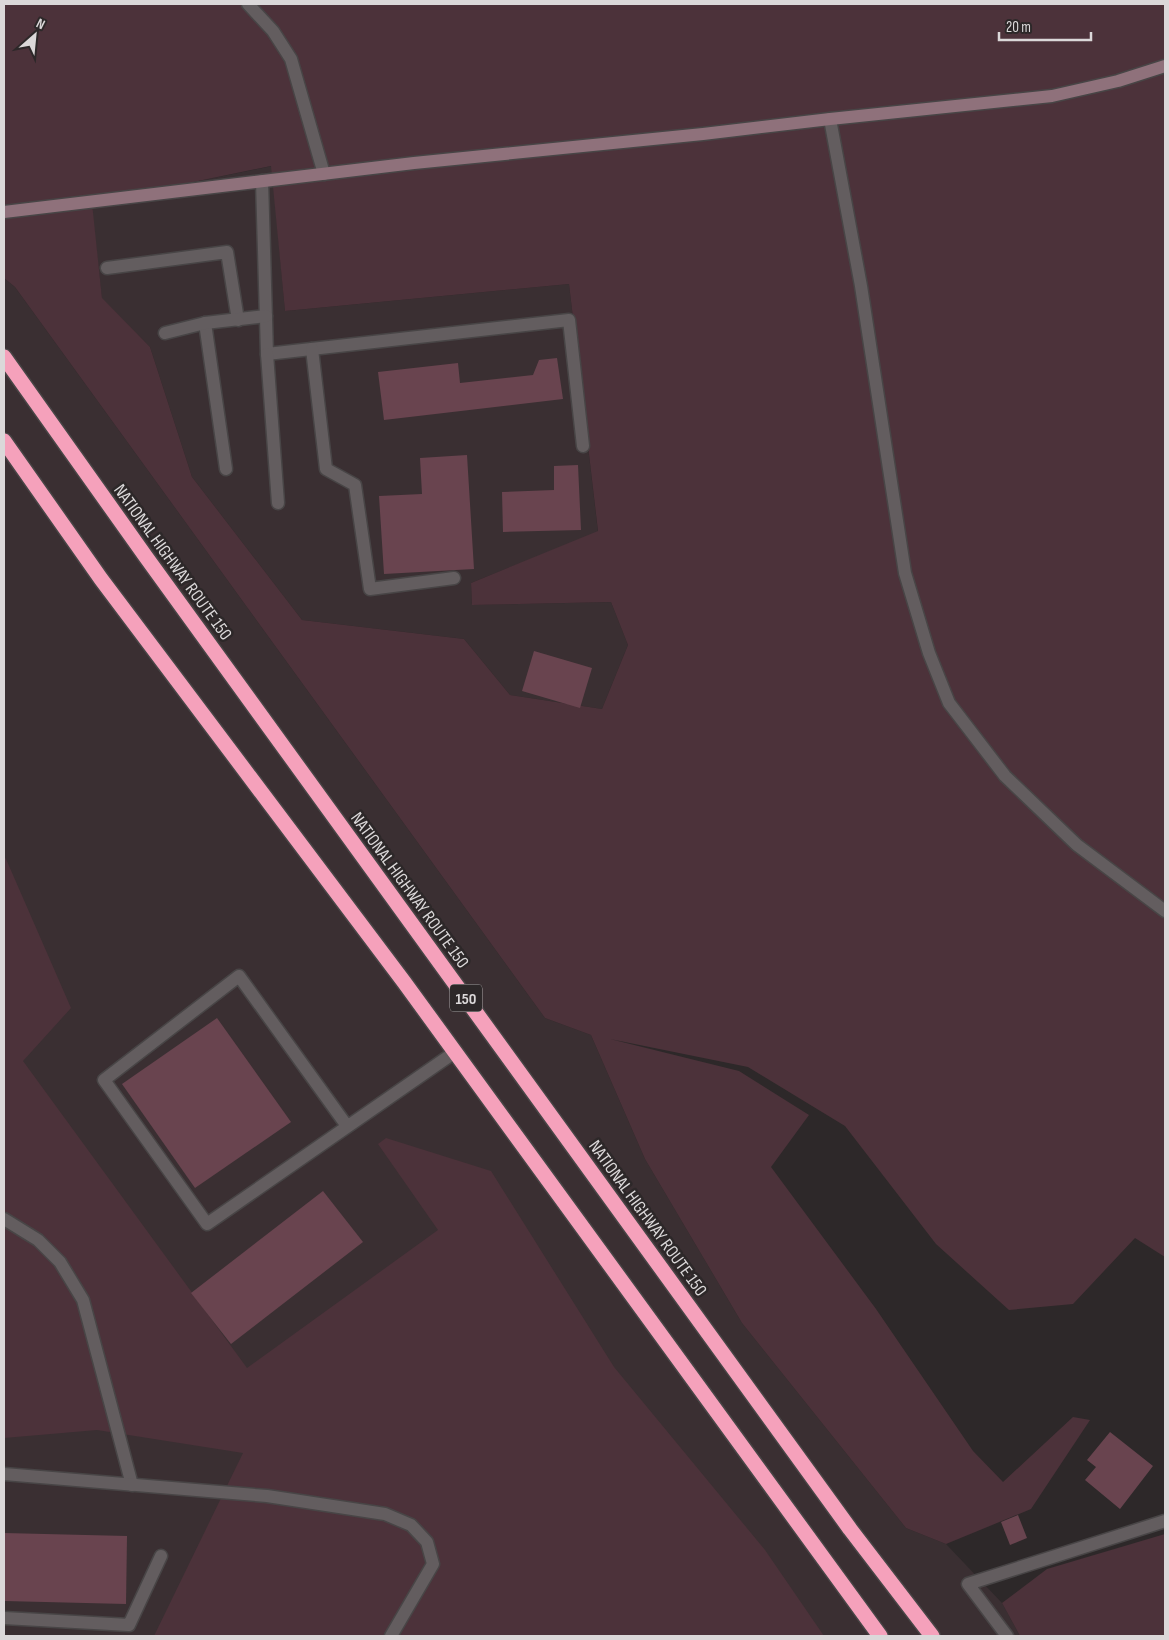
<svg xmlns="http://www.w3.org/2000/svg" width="1169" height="1640" viewBox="0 0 1169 1640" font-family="'Sofia Sans Condensed',sans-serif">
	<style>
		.built { fill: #3a2f32 }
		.green { fill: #4c323a; fill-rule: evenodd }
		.building { fill: #69444f }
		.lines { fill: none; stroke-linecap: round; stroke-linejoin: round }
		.lane-casing { stroke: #484546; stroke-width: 15 }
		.street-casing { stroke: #484546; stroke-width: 15 }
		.secondary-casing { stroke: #484546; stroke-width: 15 }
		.highway-casing { stroke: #484546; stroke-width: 18 }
		.lane { stroke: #635d5f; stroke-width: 12 }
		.street { stroke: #635d5f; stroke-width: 12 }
		.secondary { stroke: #8f717b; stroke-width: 12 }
		.highway { stroke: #f5a1bb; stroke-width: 15 }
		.labels { text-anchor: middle; stroke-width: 5; stroke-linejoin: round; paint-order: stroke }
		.shield { fill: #2d2829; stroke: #a7a3a4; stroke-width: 1 }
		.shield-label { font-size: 16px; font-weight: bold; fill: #dbd8d9 }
		.street-label { font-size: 18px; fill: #dbd8d9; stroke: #2d2829 }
	</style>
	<rect width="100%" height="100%" fill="#2d2829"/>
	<g class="built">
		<polygon points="272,166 285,311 569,284 598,532 471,583 472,605 611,602 628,645 602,709 510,695 464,639 302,620 192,477 150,347 102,299 91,203"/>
		<polygon points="4,278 15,287 545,1018 591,1035 645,1159 742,1323 906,1528 946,1544 1002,1603 1020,1636 4,1636"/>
	</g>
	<g class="green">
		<path d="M4,4H1165V1257L1135,1238L1073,1304L1009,1310L936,1244L845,1126L748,1067L610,1039L739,1071L809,1115L771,1167L876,1309L973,1451L1003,1482L1073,1417L1090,1420L1031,1509L946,1544L906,1528L742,1323L645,1159L591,1035L545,1018L15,287L4,278ZM271,166L285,311L569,284L598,531L471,583L472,605L611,602L628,645L602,709L510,695L464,639L302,620L192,477L150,347L102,298L92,203Z"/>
		<polygon points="4,857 6,859 71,1008 23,1061 247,1368 438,1230 378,1144 386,1138 491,1171 614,1367 765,1550 824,1636 154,1636 243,1453 97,1430 4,1438"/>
		<polygon points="1165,1534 1165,1636 1020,1636 1002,1603 1047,1569"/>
	</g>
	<g class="building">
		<polygon points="557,358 563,399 384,420 378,372 458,363 460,383 533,375 539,360"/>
		<polygon points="467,455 474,569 384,574 379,496 422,494 420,458"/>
		<polygon points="578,465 581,530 503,532 502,492 554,490 554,466"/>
		<polygon points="534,651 592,668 580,708 522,691"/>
		<polygon points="217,1018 291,1122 195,1188 122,1084"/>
		<polygon points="323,1191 363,1242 231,1344 191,1293"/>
		<polygon points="1110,1432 1153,1466 1120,1509 1085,1480 1096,1467 1087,1460"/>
		<polygon points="1018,1515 1027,1538 1010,1545 1001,1522"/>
		<polygon points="4,1533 127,1536 126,1604 4,1601"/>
	</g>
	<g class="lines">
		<defs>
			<g id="lane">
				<polyline points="248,4 273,31 291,59 324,174"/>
				<polyline points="262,181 267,354 569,320 583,446"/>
				<polyline points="107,268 227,252 238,320"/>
				<polyline points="205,323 226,469"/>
				<polyline points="165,333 205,323 266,316"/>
				<polyline points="312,349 326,469 355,485 370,589 454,578"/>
				<polyline points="267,354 278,503"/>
				<polyline points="347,1126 239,976 104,1080 207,1224 455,1052"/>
				<polyline points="4,1219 38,1240 60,1262 83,1300 132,1485"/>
				<polyline points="4,1474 267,1496 385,1514 411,1525 427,1542 433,1564 391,1636"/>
				<polyline points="4,1618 129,1625 161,1556"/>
			</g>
			<g id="street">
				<polyline points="830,119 861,286 905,573 929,653 949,703 1005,776 1077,845 1165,911"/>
				<polyline points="1007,1636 968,1584 1165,1521"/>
			</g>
			<polyline id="secondary" points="4,212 414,163 703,134 830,119 1052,96 1118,81 1165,66"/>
			<g id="highway">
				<polyline points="4,357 146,557 850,1529 932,1636"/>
				<polyline points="4,441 101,579 404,982 880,1636"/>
			</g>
		</defs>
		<use href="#lane" class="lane-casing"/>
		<use href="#street" class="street-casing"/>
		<use href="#secondary" class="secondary-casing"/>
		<use href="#highway" class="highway-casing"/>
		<use href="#lane" class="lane"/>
		<use href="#street" class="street"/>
		<use href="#secondary" class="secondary"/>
		<use href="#highway" class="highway"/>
	</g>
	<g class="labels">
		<rect class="shield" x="450" y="984.5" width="32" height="27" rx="4"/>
		<g class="shield-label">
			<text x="466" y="1004">150</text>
		</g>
		<g class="street-label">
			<text transform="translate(173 562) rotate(54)" y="6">NATIONAL HIGHWAY ROUTE 150</text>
			<text transform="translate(410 890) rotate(54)" y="6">NATIONAL HIGHWAY ROUTE 150</text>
			<text transform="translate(648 1218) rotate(54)" y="6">NATIONAL HIGHWAY ROUTE 150</text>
		</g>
	</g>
	<rect width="1169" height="1640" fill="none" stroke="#dbd8d9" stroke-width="10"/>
	<g transform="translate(35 35) rotate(27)" stroke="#2d2829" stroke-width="4" paint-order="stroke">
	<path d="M0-4L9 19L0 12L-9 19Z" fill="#dbd8d9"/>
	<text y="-8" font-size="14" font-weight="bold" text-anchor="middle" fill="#dbd8d9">N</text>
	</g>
	<path d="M999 32v8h92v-8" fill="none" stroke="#dbd8d9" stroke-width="2.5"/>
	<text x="1006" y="32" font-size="15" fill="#dbd8d9" stroke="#2d2829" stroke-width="4" paint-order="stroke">20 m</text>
</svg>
